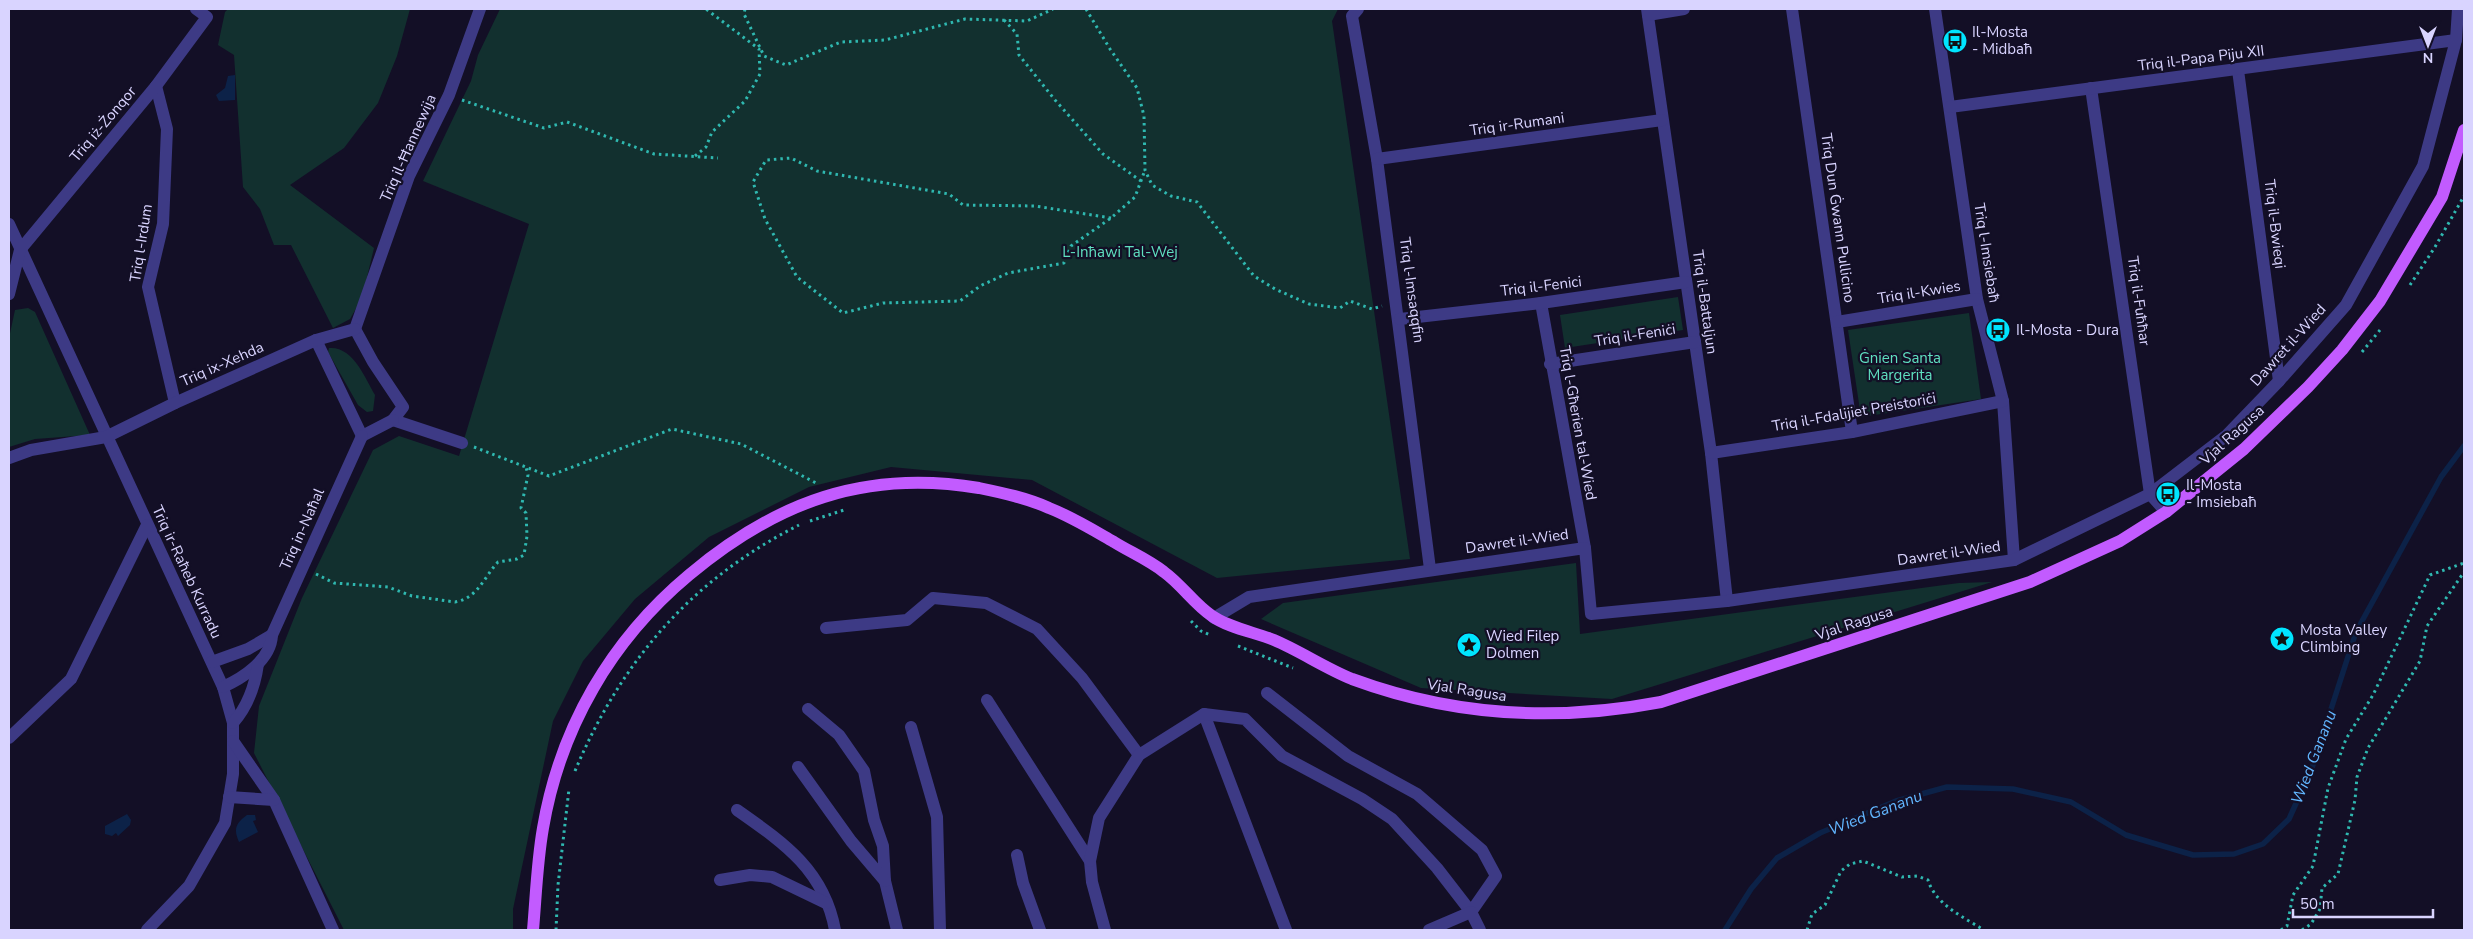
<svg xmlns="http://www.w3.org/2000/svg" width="2473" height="939" viewBox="0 0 2473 939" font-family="'Nunito Sans',sans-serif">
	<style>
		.green { fill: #12302f }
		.water { fill: #0c2248 }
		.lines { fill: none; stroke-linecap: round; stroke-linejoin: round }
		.stream { stroke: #0c2248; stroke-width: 5.5 }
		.path { stroke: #2fb8b0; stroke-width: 3; stroke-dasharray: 2.5 4; stroke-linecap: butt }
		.minor { stroke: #3d3a85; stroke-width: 12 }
		.major { stroke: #c25bff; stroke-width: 12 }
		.labels { text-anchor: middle; stroke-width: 4.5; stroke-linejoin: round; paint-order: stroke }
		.poi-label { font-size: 15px; fill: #d9d4ff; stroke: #130f26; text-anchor: start }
		.street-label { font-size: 15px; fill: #d9d4ff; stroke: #130f26 }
		.park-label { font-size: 15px; fill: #5fe0c0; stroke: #130f26 }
		.water-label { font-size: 16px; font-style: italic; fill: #62b6ff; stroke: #130f26 }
	</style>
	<rect width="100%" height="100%" fill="#130f26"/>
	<g class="green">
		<polygon points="228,9 410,9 397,56 378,103 344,148 290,185 374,248 362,298 350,319 333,328 291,245 274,245 260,209 243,187 234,55 218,45 225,12"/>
		<polygon points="500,9 1338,9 1332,21 1410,559 1217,578 1032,480 891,467 809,487 709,537 635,599 583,661 553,721 513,909 513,930 344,930 254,753 259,706 302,598 373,450 399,436 459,456 529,224 423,181 471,81 478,55"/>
		<polygon points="1678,297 1683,330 1565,348 1560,315"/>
		<polygon points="28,308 35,312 90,435 35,439 9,447 9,338 15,310"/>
		<polygon points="1969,313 1981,399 1861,417 1848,330"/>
		<path d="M329,348C353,346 365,378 375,395L373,411L367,412L358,405L328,352Z"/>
		<polygon points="1576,563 1580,634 1959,583 1992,582 1612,699 1421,688 1261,619 1283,603"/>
	</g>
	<g class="water">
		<polygon points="235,75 235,100 219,101 216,95 225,88 228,76"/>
		<polygon points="127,814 131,820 130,825 118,836 116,833 112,836 105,834 105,826"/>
		<path d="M247,815H255L256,820L253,821L258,832L239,842C233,829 236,823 247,815Z"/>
	</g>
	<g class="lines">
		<polyline class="stream" points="1725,930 1751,889 1777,858 1820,833 1896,801 1947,787 2013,789 2071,802 2126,835 2193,855 2234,854 2263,844 2289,819 2312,768 2356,632 2441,477 2464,446"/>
		<g class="path">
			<polyline points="745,9 744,14 764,56 786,65 841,42 885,40 965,19 1027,21 1053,9"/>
			<polyline points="1086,9 1110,49 1137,88 1144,116 1145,170 1152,185 1171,196 1197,202 1254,276 1275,289 1309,304 1340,308 1350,301 1372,309 1382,306"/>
			<polyline points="1004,20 1017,34 1019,55 1055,100 1103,154 1141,181"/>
			<polyline points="462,100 544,128 567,122 654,154 718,158"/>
			<polyline points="695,156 706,147 712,132 745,101 760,74 759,49 706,9"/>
			<polyline points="1111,218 1035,206 963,205 949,194 817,171 791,158 766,160 753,182 765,219 797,277 843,313 883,303 960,301 980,286 1008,273 1064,263 1071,246 1111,218 1135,197 1145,170"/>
			<polyline points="2410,285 2435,247 2464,196"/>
			<polyline points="2362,352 2380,330"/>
			<polyline points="474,447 549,476 672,429 741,444 816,483"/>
			<polyline points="810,521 844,510"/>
			<path d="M316,574L334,583L388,587L412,596L455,602C478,598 484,577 498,562L517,559L524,555L527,536L526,513L521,508L528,475L526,467"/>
			<polyline points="1191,621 1201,631 1210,635"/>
			<polyline points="1238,646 1293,668"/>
			<path d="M575,771C621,661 692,579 799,525"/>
			<polyline points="556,930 558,885 569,789"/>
			<path d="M1807,930L1812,914L1825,905L1841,871L1850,864L1863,861L1902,877L1917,876L1928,880C1935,904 1963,917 1984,930"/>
			<polyline points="2281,930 2287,926 2293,895 2313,866 2328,788 2346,739 2373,695 2430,575 2464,563"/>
			<polyline points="2302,930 2311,924 2320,909 2322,888 2338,874 2355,800 2357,777 2368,748 2420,661 2427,626 2464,572"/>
		</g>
		<g class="minor">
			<polyline points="1358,9 1352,16 1377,159 1430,569"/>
			<polyline points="1647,9 1711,453 1727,601"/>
			<polyline points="1792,9 1852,432"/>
			<polyline points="1935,9 1977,299 2003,401 2014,560"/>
			<polyline points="1648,15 1684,9"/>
			<polyline points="2238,70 2279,381"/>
			<polyline points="156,86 167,129 163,224 148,287 175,403"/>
			<polyline points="2091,88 2150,494 2166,512"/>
			<polyline points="1950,107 2456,40"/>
			<polyline points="1377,159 1662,120"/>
			<polyline points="9,224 223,687 233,723 233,774 225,823 189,886 147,930"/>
			<polyline points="9,294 20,250 156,86 207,17 196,9"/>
			<polyline points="1541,303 1585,548"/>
			<polyline points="1400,319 1541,303 1686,282"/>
			<polyline points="1837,322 1977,299"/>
			<polyline points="355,329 409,176 449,95 480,9"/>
			<polyline points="355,329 373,362 403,407 393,420 462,443"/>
			<polyline points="316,340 362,436"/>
			<polyline points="1550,364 1695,342"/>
			<polyline points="362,436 393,420"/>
			<polyline points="1711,453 1852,432 2003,401"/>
			<polyline points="9,458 31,450 106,437 175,403 316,340 355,329"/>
			<polyline points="1214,618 1249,597 1585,548 1591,614 1727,601 2014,560 2150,494 2227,435 2279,381 2346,305 2423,166 2456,40 2458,9"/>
			<polyline points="826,628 907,620 933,598 986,603 1037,629 1082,678 1139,755"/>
			<polyline points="212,662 248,649 272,635"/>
			<path d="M223,687C243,678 271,660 272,635L362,436"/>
			<polyline points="987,700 1090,861 1092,882 1105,930"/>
			<polyline points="808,709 839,735 864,771 874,820 883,846 885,881 897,930"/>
			<polyline points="1204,714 1286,930"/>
			<path d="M233,723C248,706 255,686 258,664"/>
			<polyline points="911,727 937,817 940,930"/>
			<polyline points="9,738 71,679 147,525"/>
			<polyline points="233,741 274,800 333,930"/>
			<polyline points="798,767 851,841 885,881"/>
			<polyline points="229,797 274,800"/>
			<path d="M737,810C784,843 824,870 835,930"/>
			<polyline points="1017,855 1023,883 1040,930"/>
			<polyline points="1090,861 1099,818 1139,755 1204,714 1245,719 1282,756 1362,799 1392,819 1437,868 1471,912 1496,876 1482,850 1417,794 1348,756 1267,693"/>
			<polyline points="720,880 750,875 772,877 826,903"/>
			<polyline points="1429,930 1471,912 1480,930"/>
		</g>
		<path class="major" d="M533,930C536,896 537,862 543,828C560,728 611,640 689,575C776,502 865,469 979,488C1003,493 1027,498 1049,508C1072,517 1093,530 1114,542C1130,552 1149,560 1164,572C1182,585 1194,604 1212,616C1229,628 1254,632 1274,640C1300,651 1325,668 1352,679C1452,716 1556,722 1661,702L2030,582L2120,541L2166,512L2244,449L2308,387L2342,350L2380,301L2442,197L2464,130"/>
	</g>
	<defs>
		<symbol id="bus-disc" viewBox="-11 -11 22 22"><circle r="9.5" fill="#00e5ff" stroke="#130f26"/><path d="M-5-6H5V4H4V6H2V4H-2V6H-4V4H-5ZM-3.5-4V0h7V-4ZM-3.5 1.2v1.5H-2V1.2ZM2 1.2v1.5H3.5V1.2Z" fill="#111"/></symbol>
		<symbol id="sight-disc" viewBox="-11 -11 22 22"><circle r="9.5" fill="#00e5ff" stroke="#130f26"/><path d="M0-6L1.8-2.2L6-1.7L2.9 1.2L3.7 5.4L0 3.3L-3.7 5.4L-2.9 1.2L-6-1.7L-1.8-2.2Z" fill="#111"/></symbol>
	</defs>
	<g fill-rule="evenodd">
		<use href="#bus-disc" x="1941" y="27" width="28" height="28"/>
		<use href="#bus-disc" x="1984" y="316" width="28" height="28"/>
		<use href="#bus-disc" x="2154" y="480" width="28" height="28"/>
		<use href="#sight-disc" x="2268" y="625" width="28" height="28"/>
		<use href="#sight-disc" x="1455" y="631" width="28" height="28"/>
	</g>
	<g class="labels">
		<g class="poi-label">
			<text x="1972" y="37">Il-Mosta<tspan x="1972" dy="17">- Midbaħ</tspan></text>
			<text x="2016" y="335">Il-Mosta - Dura</text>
			<text x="2186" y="490">Il-Mosta<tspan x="2186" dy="17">- Imsiebaħ</tspan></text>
			<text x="2300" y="635">Mosta Valley<tspan x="2300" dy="17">Climbing</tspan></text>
			<text x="1486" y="641">Wied Filep<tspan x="1486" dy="17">Dolmen</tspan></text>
		</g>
		<g class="street-label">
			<text transform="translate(2201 58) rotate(-7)" y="5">Triq il-Papa Piju XII</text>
			<text transform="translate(103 124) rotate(-50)" y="5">Triq iż-Żonqor</text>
			<text transform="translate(1517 124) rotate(-8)" y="5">Triq ir-Rumani</text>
			<text transform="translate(408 148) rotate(-66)" y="5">Triq il-Ħannewija</text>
			<text transform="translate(1838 218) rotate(82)" y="5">Triq Dun Ġwann Pullicino</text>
			<text transform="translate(2275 224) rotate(83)" y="5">Triq il-Bwieqi</text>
			<text transform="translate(141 243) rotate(-81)" y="5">Triq l-Irdum</text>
			<text transform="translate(1987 253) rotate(81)" y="5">Triq l-Imsiebaħ</text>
			<text transform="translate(1541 286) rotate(-7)" y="5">Triq il-Fenici</text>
			<text transform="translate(1412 290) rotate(82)" y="5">Triq l-Imsaqqfin</text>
			<text transform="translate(1919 292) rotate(-9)" y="5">Triq il-Kwies</text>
			<text transform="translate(2139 301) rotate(82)" y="5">Triq il-Fuħħar</text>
			<text transform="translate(1705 302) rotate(82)" y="5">Triq il-Battaljun</text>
			<text transform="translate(1635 335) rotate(-9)" y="5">Triq il-Feniċi</text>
			<text transform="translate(2288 345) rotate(-48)" y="5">Dawret il-Wied</text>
			<text transform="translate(222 364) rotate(-24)" y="5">Triq ix-Xehda</text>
			<text transform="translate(1854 412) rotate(-10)" y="5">Triq il-Fdalijiet Preistoriċi</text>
			<text transform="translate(1578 423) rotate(80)" y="5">Triq l-Għerien tal-Wied</text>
			<text transform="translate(2232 435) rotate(-42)" y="5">Vjal Ragusa</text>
			<text transform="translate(302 529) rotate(-66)" y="5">Triq in-Naħal</text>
			<text transform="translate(1517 541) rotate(-8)" y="5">Dawret il-Wied</text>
			<text transform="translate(1949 553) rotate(-8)" y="5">Dawret il-Wied</text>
			<text transform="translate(187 572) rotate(65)" y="5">Triq ir-Raħeb Kurradu</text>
			<text transform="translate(1854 623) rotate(-18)" y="5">Vjal Ragusa</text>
			<text transform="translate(1467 690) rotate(9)" y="5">Vjal Ragusa</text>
		</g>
		<g class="park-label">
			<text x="1120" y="257">L-Inħawi Tal-Wej</text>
			<text x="1900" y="363">Ġnien Santa<tspan x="1900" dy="17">Margerita</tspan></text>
		</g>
		<g class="water-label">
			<text transform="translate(2313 757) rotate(-69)" y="6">Wied Gananu</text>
			<text transform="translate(1875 812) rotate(-21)" y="6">Wied Gananu</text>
		</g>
	</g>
	<rect width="2473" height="939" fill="none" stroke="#d9d4ff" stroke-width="20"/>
	<g transform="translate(2428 45) rotate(180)" stroke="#130f26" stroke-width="4" paint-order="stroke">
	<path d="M0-4L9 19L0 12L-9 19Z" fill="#d9d4ff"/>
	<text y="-8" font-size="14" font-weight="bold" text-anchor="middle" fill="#d9d4ff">N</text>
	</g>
	<path d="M2293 909v8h140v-8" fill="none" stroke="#d9d4ff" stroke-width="2.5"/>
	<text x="2300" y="909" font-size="15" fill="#d9d4ff" stroke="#130f26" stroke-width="4" paint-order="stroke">50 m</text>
</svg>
